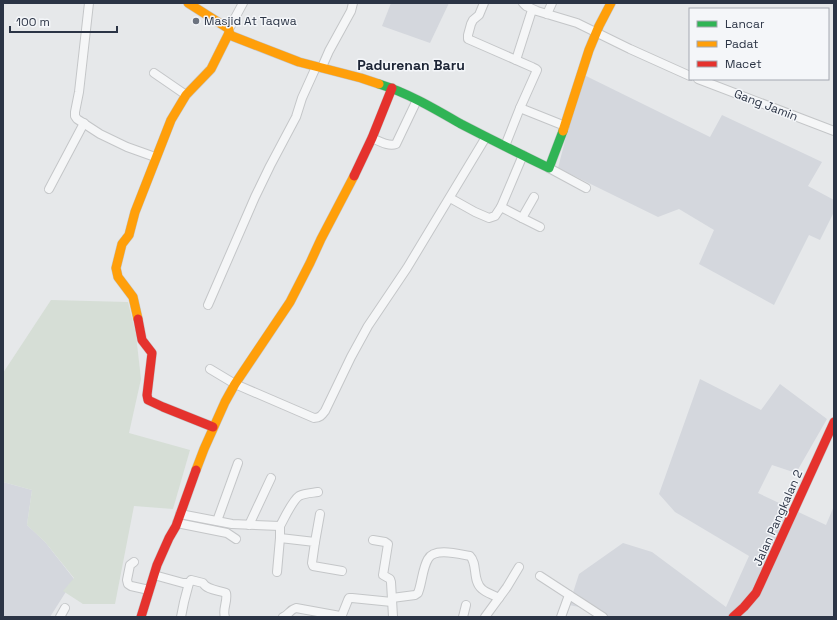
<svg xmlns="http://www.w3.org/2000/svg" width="837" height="620" viewBox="0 0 837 620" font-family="'Space Grotesk',sans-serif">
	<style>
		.built { fill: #d4d7dd }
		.green { fill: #d6ded6 }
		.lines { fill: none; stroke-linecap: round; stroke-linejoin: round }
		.street-casing { stroke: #c4c6c8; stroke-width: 10 }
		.fast-casing { stroke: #c4c6c8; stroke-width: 10 }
		.slow-casing { stroke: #c4c6c8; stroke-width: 10 }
		.jam-casing { stroke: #c4c6c8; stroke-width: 10 }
		.street { stroke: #f5f6f7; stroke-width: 8 }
		.fast { stroke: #30b455; stroke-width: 9 }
		.slow { stroke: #ff9f0a; stroke-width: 9 }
		.jam { stroke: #e5322d; stroke-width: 9 }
		.poi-dot { fill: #6c737f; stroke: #f4f6f9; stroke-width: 1.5 }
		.labels { text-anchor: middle; stroke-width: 3; stroke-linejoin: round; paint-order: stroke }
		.poi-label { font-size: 12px; fill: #2b3445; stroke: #f4f6f9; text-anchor: start }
		.street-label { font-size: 12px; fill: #2b3445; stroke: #f4f6f9 }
		.quarter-label { font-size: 14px; font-weight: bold; fill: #1d2536; stroke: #f4f6f9 }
	</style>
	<rect width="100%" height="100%" fill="#e6e8ea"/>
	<g class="built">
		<polygon points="391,3 449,3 430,43 382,26"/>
		<polygon points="582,74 710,137 722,115 822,162 808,186 834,200 834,212 820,240 809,235 774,305 699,264 714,230 679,209 658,217 558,168"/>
		<polygon points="700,379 761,410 780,384 827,419 796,473 772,465 758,493 826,525 834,506 834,617 604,617 594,610 569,605 579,574 623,543 652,552 726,607 749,556 675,512 659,494"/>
		<polygon points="3,482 32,490 27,525 45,542 74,579 50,617 3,617"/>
	</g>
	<polygon class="green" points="51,300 128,302 136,335 141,379 129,433 190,450 173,509 134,506 115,604 83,604 63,591 74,578 45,542 27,525 32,490 3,482 3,373"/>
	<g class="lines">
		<defs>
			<g id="street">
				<polyline points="89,3 79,92 75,112 75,116 77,119 100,134 127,147 155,157"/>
				<polyline points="484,3 479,15 473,20 471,24 468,35 468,39 532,67 536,69 537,70 520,108 505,146"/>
				<polyline points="523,3 526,6 537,11 577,23 630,49 690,76"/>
				<polyline points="547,14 552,3"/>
				<polyline points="229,29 243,3"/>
				<polyline points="516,60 532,10"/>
				<polyline points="322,67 329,51 351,11 353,3"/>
				<polyline points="154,73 186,95"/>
				<polyline points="698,79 834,131"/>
				<polyline points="520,108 565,126"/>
				<path d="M372,138C379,141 389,147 396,144L417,100"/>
				<polyline points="523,155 501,207 522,218 534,197"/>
				<polyline points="549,168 586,188"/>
				<polyline points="49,189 84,123"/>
				<polyline points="450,198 475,212 489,218 495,216 501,207"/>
				<polyline points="522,218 540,227"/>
				<polyline points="208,305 255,197 270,166 296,117 302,98 316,67"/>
				<path d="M210,369L235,384L314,418C320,418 322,415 325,411L351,357L368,326L407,268L486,137"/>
				<path d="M180,514L232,524L280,526C284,519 292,501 299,496C305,493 312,493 318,492"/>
				<polyline points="217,521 238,463"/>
				<polyline points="177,523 227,533 236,539"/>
				<polyline points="249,525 271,478"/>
				<polyline points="280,538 315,542 312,563 313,566 342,571"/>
				<polyline points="373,540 385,542 388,544 383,575 390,579 391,582 393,617"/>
				<polyline points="315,542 320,514"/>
				<polyline points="134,562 130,565 127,580 128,584 131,586 149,590"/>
				<polyline points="277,572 280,538 280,526"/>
				<path d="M154,575L183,583H189L191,580L203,583C207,590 218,590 226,593C228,601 222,610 225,617"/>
				<polyline points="540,576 603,617"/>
				<path d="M392,598L415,595L418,593L419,590C422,581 423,567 428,559C434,547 459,554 470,556C478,564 472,581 482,589C486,593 494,595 499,598"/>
				<polyline points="60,617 65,608"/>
				<polyline points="181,617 184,602 189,583"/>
				<path d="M283,617C289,615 289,610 296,608L340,616L342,615L348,600L349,598H352L392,602"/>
				<polyline points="463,617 466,605"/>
				<polyline points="485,617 507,587 519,567"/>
				<polyline points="561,617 569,595"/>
			</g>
			<path id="fast" d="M379,84C408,93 435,109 461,124C490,139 520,154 549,168L563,131"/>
			<g id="slow">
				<polyline points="188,3 229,29 229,33 232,36 299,62 361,78 379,84"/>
				<polyline points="563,131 589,50 599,26 611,3"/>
				<polyline points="138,319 133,297 118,277 116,268 122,244 129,235 135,212 171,120 186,95 211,69 229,33"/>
				<polyline points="196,470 204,449 225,402 235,384 290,302 310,263 321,239 354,176"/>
			</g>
			<g id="jam">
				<polyline points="354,176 372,138 392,88"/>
				<polyline points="138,319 142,340 152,353 147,395 148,400 163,407 213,427"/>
				<polyline points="141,617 157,565 169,538 176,526 196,470"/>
				<polyline points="733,617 744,607 756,593 834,422"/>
			</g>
		</defs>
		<use href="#street" class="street-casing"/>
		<use href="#fast" class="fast-casing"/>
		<use href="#slow" class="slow-casing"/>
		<use href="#jam" class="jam-casing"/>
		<use href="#street" class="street"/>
		<use href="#fast" class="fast"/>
		<use href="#slow" class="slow"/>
		<use href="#jam" class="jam"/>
	</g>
	<circle class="poi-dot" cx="196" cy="21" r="4"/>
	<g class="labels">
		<g class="poi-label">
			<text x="204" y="25">Masjid At Taqwa</text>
		</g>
		<g class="street-label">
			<text transform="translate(766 105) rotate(21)" y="4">Gang Jamin</text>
			<text transform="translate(778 518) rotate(-66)" y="4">Jalan Pangkalan 2</text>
		</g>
		<g class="quarter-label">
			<text x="411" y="70">Padurenan Baru</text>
		</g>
	</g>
	<rect width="837" height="620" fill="none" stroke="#2b3445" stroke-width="8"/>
	<rect x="689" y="8" width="140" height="72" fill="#f4f6f9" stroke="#a4a8b1"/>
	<rect x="697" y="21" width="20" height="6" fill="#30b455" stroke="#a4a8b1"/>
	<text x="725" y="28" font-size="12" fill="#2b3445">Lancar</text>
	<rect x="697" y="41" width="20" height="6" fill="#ff9f0a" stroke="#a4a8b1"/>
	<text x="725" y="48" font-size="12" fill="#2b3445">Padat</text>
	<rect x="697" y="61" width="20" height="6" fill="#e5322d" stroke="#a4a8b1"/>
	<text x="725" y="68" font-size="12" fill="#2b3445">Macet</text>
	<path d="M10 26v6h107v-6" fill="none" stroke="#2b3445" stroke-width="2"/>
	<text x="16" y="26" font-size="12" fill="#2b3445" stroke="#f4f6f9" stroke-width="3" paint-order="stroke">100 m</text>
</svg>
